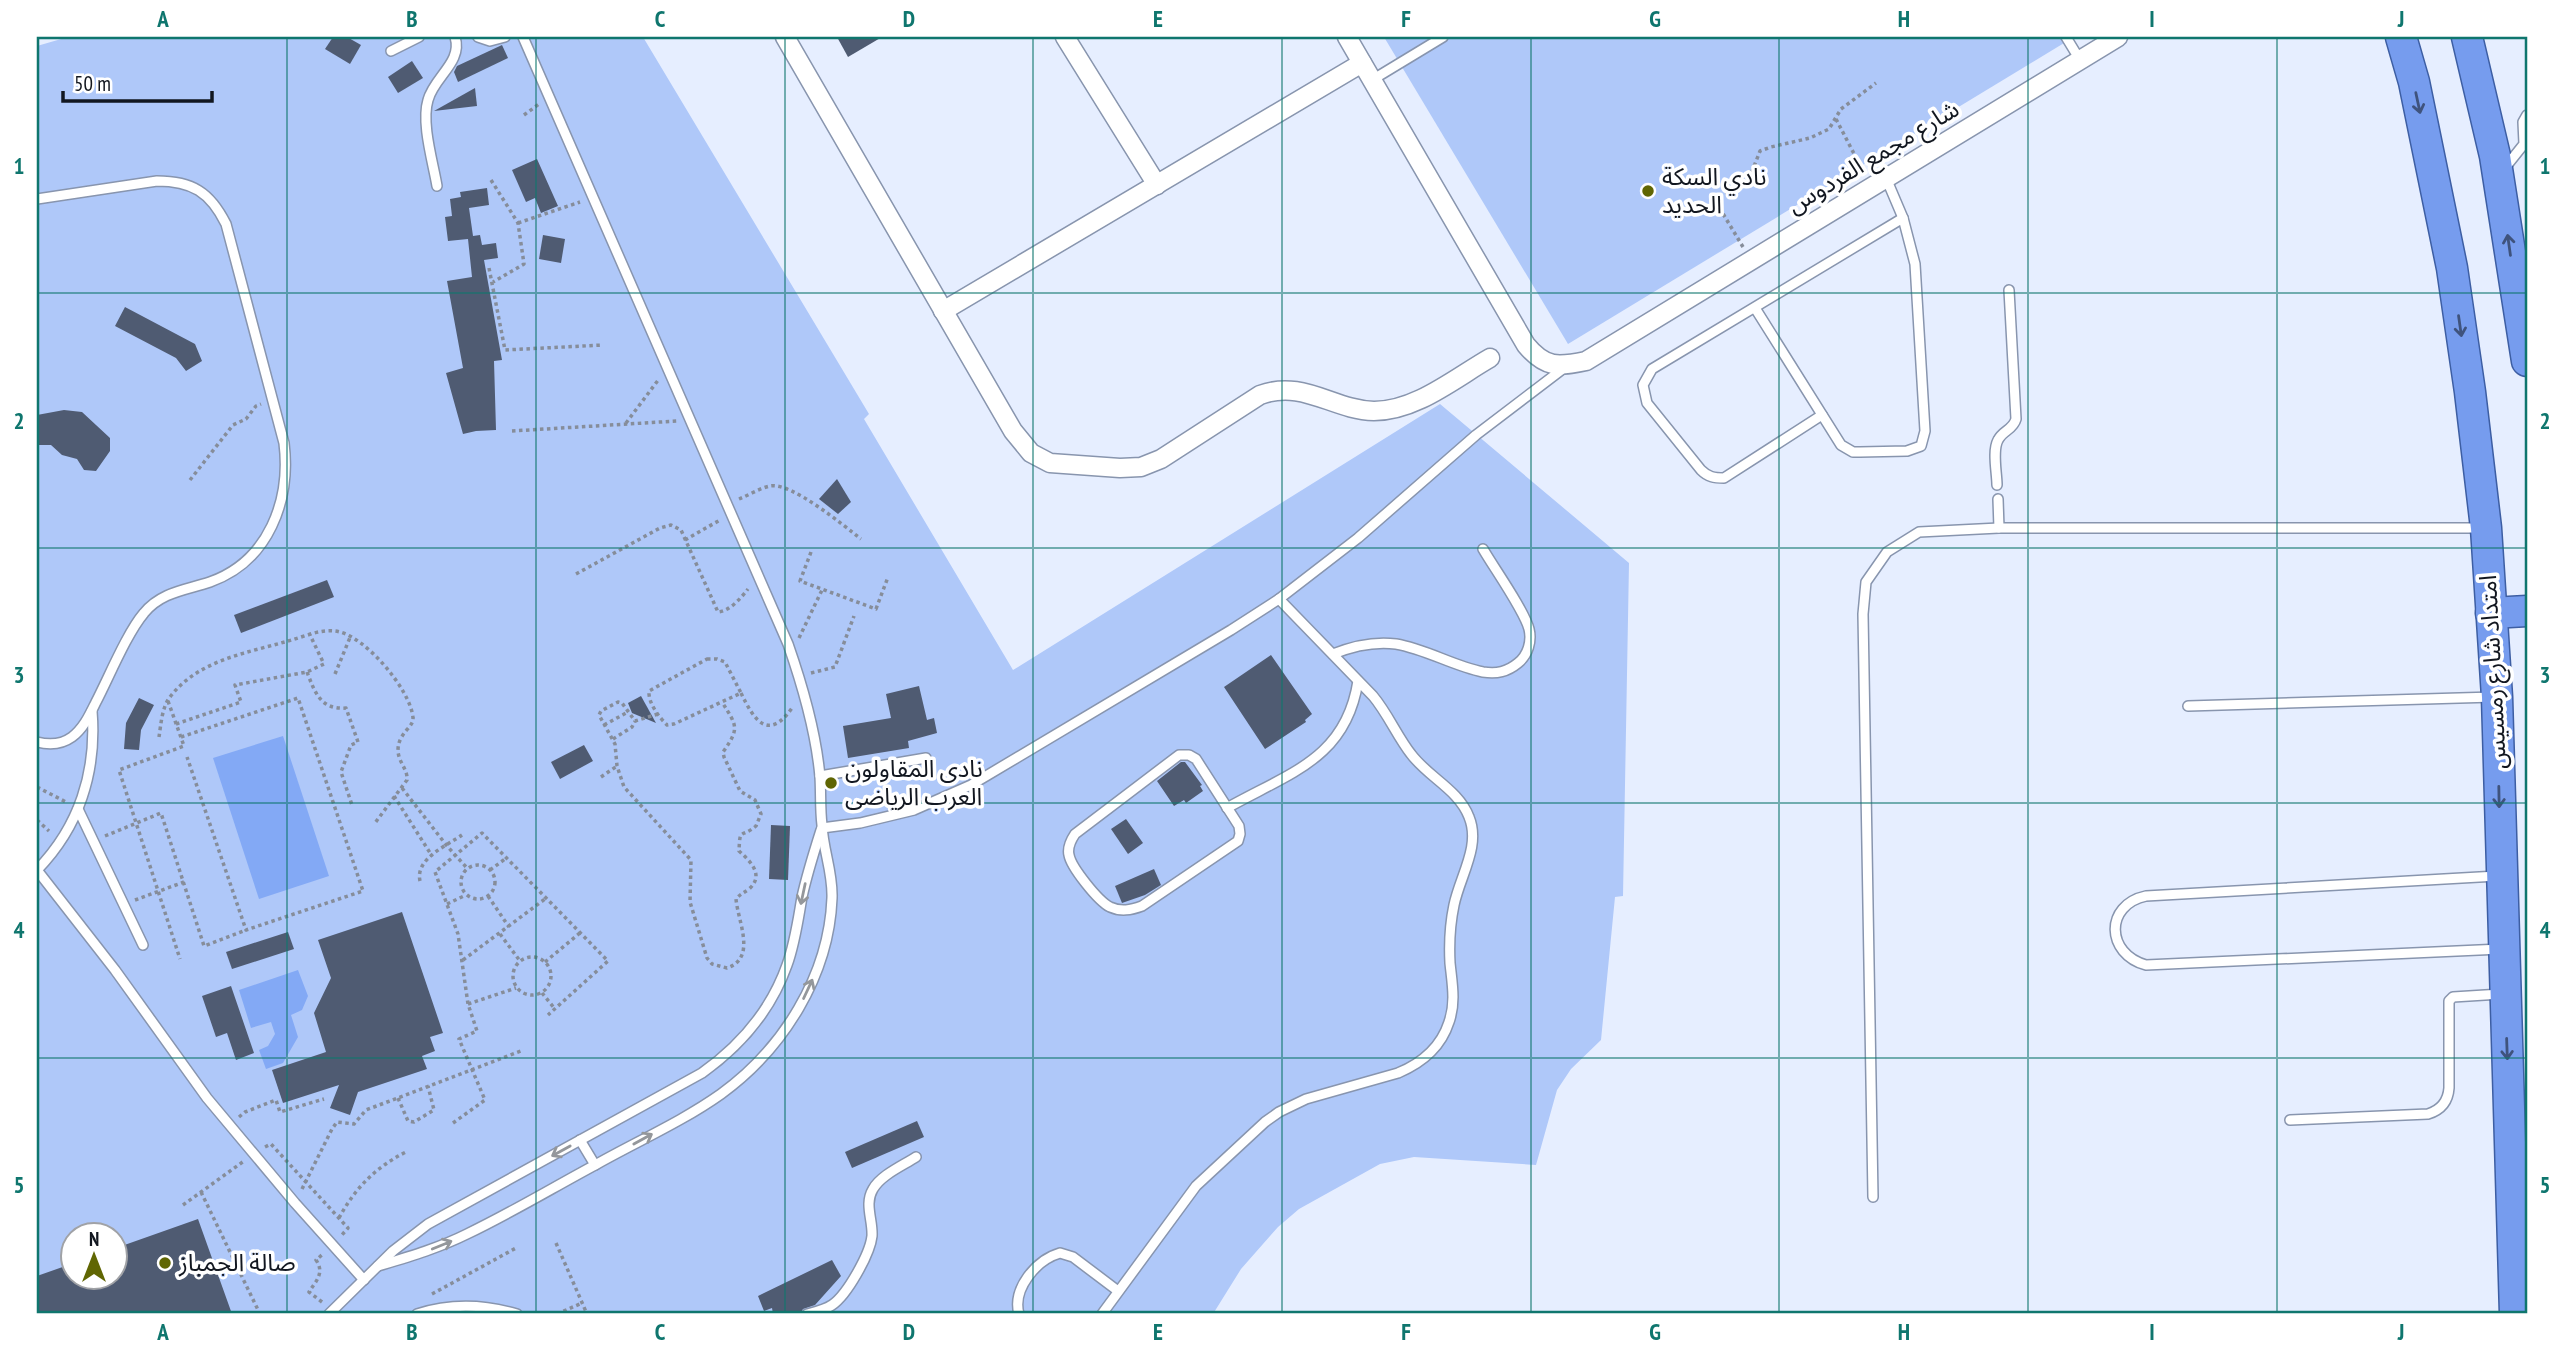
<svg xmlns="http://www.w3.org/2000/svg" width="2564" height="1351" viewBox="0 0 2564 1351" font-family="'PT Sans Narrow','Noto Sans Arabic',sans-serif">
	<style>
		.green { fill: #afc8f9; fill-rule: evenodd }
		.water { fill: #83a9f5 }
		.building { fill: #4f5b72 }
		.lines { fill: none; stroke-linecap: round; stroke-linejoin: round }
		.service-casing { stroke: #8895ae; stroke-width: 12 }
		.minor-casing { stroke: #8895ae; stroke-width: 21 }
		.trunk-casing { stroke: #3d5ea3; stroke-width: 33 }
		.path { stroke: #868d9a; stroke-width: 3.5; stroke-dasharray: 3.5 3.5; stroke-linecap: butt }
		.service { stroke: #fff; stroke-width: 9 }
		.minor { stroke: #fff; stroke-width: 18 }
		.trunk { stroke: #769cee; stroke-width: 30 }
		.oneway { stroke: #3f537d }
		.oneway2 { stroke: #94979b }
		.grid { fill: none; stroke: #0f766e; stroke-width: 2; stroke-opacity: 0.55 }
		.poi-dot { fill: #606603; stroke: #fff; stroke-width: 2.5 }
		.labels { text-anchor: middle; stroke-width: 7; stroke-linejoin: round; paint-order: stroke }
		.street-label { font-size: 24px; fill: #121720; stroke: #fff }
		.poi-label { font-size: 24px; fill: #121720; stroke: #fff; text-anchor: start }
		.neatline { fill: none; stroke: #0f766e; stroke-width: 2.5 }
		.grid-label { font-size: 23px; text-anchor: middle; font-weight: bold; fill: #0f766e }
	</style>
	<rect width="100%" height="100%" fill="#e6eeff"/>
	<g class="green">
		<path d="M68,37H643L869,414L864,419L1013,670L1440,404L1629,563L1623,896L1615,897L1601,1040L1571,1069L1557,1090L1536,1165L1414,1157L1380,1164L1299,1209L1278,1227L1241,1269L1213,1314H37V46ZM74,1236H116V1278H74Z"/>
		<polygon points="1384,37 2074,37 1568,344"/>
	</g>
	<g class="water">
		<polygon points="283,736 329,876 259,899 213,758"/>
		<polygon points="298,970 308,996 302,1010 291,1015 298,1037 283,1063 266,1069 259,1050 268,1046 275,1034 271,1022 251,1028 239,990"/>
	</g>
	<g class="building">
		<polygon points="333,37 347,37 361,45 350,64 325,49"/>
		<polygon points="837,37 882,37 848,57"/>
		<polygon points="502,45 508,58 458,82 454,72 457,66"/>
		<polygon points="412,61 423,78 398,93 388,77"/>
		<polygon points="475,88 477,106 434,111"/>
		<polygon points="537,159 558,206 541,213 535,198 526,202 512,170"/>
		<polygon points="487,188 489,205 469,208 473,236 480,235 482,245 496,243 498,258 484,260 502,360 494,361 496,430 476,431 463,434 446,373 463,368 447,281 472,277 468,239 448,241 445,217 452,216 450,199 461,197 460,192"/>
		<polygon points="543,235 565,239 561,263 539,259"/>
		<polygon points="125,307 195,344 202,361 186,371 176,358 115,326"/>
		<polygon points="64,410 82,412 110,438 110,451 96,471 84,470 77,459 62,455 51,445 37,445 37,415"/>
		<polygon points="837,479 851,502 838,514 819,499"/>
		<polygon points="327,580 334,597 241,633 234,615"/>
		<polygon points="1271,655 1312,714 1305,720 1306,722 1265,749 1224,687"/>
		<polygon points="919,686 927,720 934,718 937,733 908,741 909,748 848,758 843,726 891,718 886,694"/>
		<polygon points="641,696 656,723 632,713 628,703"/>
		<polygon points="139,698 154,705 141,730 139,750 124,749 126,723"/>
		<polygon points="584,745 593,761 560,779 551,762"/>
		<polygon points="1181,762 1185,762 1202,785 1200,786 1203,791 1186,803 1184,800 1174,806 1157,781"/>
		<polygon points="1126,819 1143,843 1128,854 1111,829"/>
		<polygon points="771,825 790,826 788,880 769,879"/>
		<polygon points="1154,869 1161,885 1145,895 1122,903 1115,886"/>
		<polygon points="402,912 443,1033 430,1037 435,1051 422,1056 427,1069 358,1092 350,1115 330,1108 339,1085 283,1103 272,1070 326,1052 314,1013 331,978 318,940"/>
		<polygon points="288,932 294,949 232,969 226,952"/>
		<polygon points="231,986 254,1053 236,1060 227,1033 216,1037 202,996"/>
		<polygon points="917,1121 924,1137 852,1168 845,1152"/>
		<polygon points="198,1219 232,1314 37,1314 37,1276 74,1263 74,1278 116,1278 116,1248"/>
		<polygon points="832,1260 841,1276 815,1305 803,1309 800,1314 773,1314 772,1308 764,1311 758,1296"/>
	</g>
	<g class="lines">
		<defs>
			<g id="service">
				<polyline points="478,37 490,41 505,37"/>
				<polyline points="2066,37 2080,60"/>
				<polyline points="391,51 419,37"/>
				<polyline points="1372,80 1443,37"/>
				<polyline points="2504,169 2524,144 2523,122 2527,115"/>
				<path d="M437,186C433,162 421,123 428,100C434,77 463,62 455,37"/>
				<path d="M37,199L157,181C192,181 210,192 226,224L284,443C291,500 269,561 210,582C186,590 161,592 144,613C127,633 109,677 96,702C90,714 84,728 72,737C61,745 49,745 37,742"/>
				<polyline points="1755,308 1841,445 1853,452 1860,452 1907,451 1921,446 1925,431 1915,264 1903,218 1886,178"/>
				<path d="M1822,415L1724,478C1714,478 1708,477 1701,470L1647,403L1643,385L1652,369L1903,218"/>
				<path d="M1997,485C1997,473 1992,451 1998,440C2003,430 2013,430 2016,419L2009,290"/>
				<polyline points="1998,499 1999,528"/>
				<path d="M1333,654C1353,646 1373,641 1396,644C1426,649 1453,666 1483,672C1497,674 1507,672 1518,663C1528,655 1532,641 1529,629C1524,610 1494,568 1483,549"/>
				<polyline points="2188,706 2494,697"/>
				<path d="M1179,755H1189L1196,759L1239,826L1240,834L1238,841L1142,906C1131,910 1121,912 1110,907C1098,901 1071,867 1069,855C1067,847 1071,840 1075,834Z"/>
				<polyline points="820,776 926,758"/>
				<path d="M1227,808C1289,773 1346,759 1358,681"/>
				<polyline points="78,809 143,945"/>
				<polyline points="822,828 860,823 914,810 971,785 1231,630 1279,599 1358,538 1476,435 1564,368"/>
				<polyline points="37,870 115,970 207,1098 295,1203 364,1280"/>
				<path d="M37,870C79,827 97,772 92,711"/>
				<path d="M2497,876L2146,896C2104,905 2106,954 2146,965L2501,949"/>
				<path d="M2290,1120L2428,1114C2441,1110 2448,1102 2449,1088V1001L2453,997L2501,994"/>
				<polyline points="580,1140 595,1165"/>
				<polyline points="1873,1197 1863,614 1866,582 1887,552 1919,532 1999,528 2480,528"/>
				<path d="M378,1266C408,1257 439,1248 467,1234C511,1213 554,1187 597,1164C638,1141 683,1121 721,1094C783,1049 829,976 832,898C833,872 823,850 822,825C820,809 821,793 820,777C816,731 803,687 788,644L523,37"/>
				<path d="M329,1314L393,1251L428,1224L702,1073C740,1046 771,1010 787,965C795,943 798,920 802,897C807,874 814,852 821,830"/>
				<path d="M417,1314C451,1303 483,1304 517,1314"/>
				<path d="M807,1314C815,1312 825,1310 832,1305C847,1295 870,1254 872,1236C873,1220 864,1204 873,1189C881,1175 902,1166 916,1157"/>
				<path d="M1019,1314C1012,1289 1036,1260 1060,1253L1073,1257L1118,1291"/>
				<path d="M1102,1314L1196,1186L1265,1122L1279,1112L1306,1099L1398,1073C1422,1063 1441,1047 1449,1022C1456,1002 1452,983 1450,963C1449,944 1450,924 1454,905C1460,876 1481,846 1469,817C1459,790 1428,777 1411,754C1397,736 1388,714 1373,696L1279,599"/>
			</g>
			<g id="minor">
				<path d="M785,37L1013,431L1031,453L1050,463L1120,468L1141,467L1161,459L1260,395C1303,379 1333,410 1374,411C1416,411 1455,378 1490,358"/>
				<polyline points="1065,37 1157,185"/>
				<path d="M1347,37L1526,345C1545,368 1558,367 1586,361L2118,37"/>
				<polyline points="943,311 1362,63"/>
			</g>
			<g id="trunk">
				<polyline points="2401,37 2414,82 2452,268 2470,392 2486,528 2497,697 2515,1314"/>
				<polyline points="2467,37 2495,156 2527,361"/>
				<polyline points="2491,613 2527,611"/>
			</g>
		</defs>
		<use href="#service" class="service-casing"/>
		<use href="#minor" class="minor-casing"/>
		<use href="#trunk" class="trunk-casing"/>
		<g class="path">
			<polyline points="524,115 539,104"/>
			<polyline points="1836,119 1864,173"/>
			<polyline points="491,180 518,223 524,264 493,282"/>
			<polyline points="518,223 580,202"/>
			<polyline points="1743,247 1719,207 1720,197 1749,179 1760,151 1771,147 1810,138 1829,129 1841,109 1876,83"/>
			<polyline points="489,268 505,350 603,345"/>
			<polyline points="626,423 659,379"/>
			<polyline points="512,431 677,421"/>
			<polyline points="190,480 233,425 246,419 256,406 261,404"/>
			<path d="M739,499C749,495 760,488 770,486C792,482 844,526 861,539"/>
			<polyline points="685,540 720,520"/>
			<polyline points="811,552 800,581 876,609 888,577"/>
			<path d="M576,574L660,528L671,525L681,530L718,612C730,611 741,598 748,589"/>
			<polyline points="799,638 822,590"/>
			<path d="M707,659H717L725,662L741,693L674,724L667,725C659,717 648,703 649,691Z"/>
			<path d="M307,672C315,693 321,710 346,708L358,742L351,745L341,772L352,805"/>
			<polyline points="811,673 835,667 854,616"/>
			<polyline points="335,674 351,635"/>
			<path d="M741,693C754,720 768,742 792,708"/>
			<polyline points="168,701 184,746 119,770 180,959"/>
			<path d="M658,714L635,721L622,703L618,702L601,711L599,715L615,744L617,766L624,787L691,860L690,902L707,958L712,964L727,968C757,958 738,922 736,899C740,894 744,893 749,889C765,875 750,861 739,851C740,827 740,839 756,826L761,814L755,800L740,791L724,757L723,752C740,728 737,726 722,702"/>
			<polyline points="176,724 241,702 235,685 307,672 324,664 310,635"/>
			<polyline points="604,725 628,712"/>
			<path d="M159,737C161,724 162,707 170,697C198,660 247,653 288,641C303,637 320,629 335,631C364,634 411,690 413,718C414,727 398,733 398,750C398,762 408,769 407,780L375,823"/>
			<polyline points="181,737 298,698 363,891 246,930 187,757"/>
			<polyline points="613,739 632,727 635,721"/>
			<polyline points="601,777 617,766"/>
			<polyline points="37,787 66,802"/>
			<polyline points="402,788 447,846 467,868"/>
			<polyline points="394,796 432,856"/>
			<polyline points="37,820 49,831"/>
			<polyline points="105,836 161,813 204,946 246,930"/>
			<circle cx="478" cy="882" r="17"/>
			<polyline points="490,870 505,859"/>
			<path d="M420,881C415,859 446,846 462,835"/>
			<polyline points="488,896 509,927"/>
			<polyline points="135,900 184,882"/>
			<polyline points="447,904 466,895"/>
			<polyline points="500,934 520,961"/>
			<circle cx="532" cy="976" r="19"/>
			<polyline points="463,960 545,899"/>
			<polyline points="545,962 581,932"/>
			<polyline points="542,993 555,1009"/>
			<polyline points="468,1004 516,988"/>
			<polyline points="398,1098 408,1121 414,1122 434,1110 428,1086"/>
			<polyline points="239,1117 245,1112 276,1100 280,1112 324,1099"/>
			<polyline points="453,1123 485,1100 459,1039 477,1031 468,1004 458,934 435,872 482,833 608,961 548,1015"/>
			<polyline points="265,1147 271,1144 348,1228 341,1236"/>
			<polyline points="302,1189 332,1129 337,1122 354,1124 366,1110 521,1051"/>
			<polyline points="201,1192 260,1314"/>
			<polyline points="183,1205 244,1161"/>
			<path d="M339,1218C355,1188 376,1167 406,1152"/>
			<polyline points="556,1243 587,1314"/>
			<polyline points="432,1294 516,1248"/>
			<path d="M322,1302L309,1292C316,1281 325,1273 316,1260L323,1254"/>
			<polyline points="557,1314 582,1303"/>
		</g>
		<use href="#service" class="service"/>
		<use href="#minor" class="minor"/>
		<use href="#trunk" class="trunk"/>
	</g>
	<defs><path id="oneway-shaft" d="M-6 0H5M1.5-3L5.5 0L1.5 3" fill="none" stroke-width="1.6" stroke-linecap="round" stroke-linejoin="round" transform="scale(1.75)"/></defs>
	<g class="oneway">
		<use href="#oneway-shaft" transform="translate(2418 103) rotate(78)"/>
		<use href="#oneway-shaft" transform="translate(2509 245) rotate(-98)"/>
		<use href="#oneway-shaft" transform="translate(2460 326) rotate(82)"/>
		<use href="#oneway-shaft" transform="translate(2499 797) rotate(89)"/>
		<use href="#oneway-shaft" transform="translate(2507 1049) rotate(88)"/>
	</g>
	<g class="oneway2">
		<use href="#oneway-shaft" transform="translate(803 894) rotate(102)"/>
		<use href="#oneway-shaft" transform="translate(808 989) rotate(-65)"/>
		<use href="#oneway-shaft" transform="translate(643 1139) rotate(-29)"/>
		<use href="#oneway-shaft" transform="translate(561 1151) rotate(151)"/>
		<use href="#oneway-shaft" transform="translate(442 1245) rotate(-22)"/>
	</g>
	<path class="grid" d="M287,37V1314M536,37V1314M785,37V1314M1033,37V1314M1282,37V1314M1531,37V1314M1779,37V1314M2028,37V1314M2277,37V1314M37,293H2527M37,548H2527M37,803H2527M37,1058H2527"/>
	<g class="poi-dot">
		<circle cx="1648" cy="191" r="7"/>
		<circle cx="831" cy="783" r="7"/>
		<circle cx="165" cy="1263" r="7"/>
	</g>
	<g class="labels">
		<g class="street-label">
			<text transform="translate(1873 157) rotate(-31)" y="8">شارع مجمع الفردوس</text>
			<text transform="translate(2493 672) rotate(-93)" y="8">امتداد شارع رمسيس</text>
		</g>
		<g class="poi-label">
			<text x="1662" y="185">نادي السكة<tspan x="1662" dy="28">الحديد</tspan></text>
			<text x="845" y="777">نادى المقاولون<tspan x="845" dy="28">العرب الرياضى</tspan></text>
			<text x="179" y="1271">صالة الجمباز</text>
		</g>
	</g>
	<rect width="2564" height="1351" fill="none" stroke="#ffffff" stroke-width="77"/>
	<g transform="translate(94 1256)"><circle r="33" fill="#ffffff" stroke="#a0a2a6" stroke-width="2"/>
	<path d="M0-5L12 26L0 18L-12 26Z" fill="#606603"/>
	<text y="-10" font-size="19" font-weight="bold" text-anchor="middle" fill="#121720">N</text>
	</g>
	<path d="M63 91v10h149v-10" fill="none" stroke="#121720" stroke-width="3.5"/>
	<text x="74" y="91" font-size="21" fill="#121720" stroke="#ffffff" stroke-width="5" paint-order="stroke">50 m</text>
	<rect x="38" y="38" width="2488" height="1274" class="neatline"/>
	<g class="grid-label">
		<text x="163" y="27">A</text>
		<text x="412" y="27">B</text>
		<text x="660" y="27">C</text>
		<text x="909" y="27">D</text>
		<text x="1158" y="27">E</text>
		<text x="1406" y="27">F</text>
		<text x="1655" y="27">G</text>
		<text x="1904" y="27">H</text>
		<text x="2152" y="27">I</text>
		<text x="2401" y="27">J</text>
		<text x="19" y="174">1</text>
		<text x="2545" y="174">1</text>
		<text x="19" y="429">2</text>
		<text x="2545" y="429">2</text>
		<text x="19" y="683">3</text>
		<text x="2545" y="683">3</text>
		<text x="19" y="938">4</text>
		<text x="2545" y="938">4</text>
		<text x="19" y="1193">5</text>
		<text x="2545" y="1193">5</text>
		<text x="163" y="1340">A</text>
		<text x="412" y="1340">B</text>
		<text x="660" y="1340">C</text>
		<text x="909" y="1340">D</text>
		<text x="1158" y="1340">E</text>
		<text x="1406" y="1340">F</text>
		<text x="1655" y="1340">G</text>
		<text x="1904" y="1340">H</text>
		<text x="2152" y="1340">I</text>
		<text x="2401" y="1340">J</text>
	</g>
</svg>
